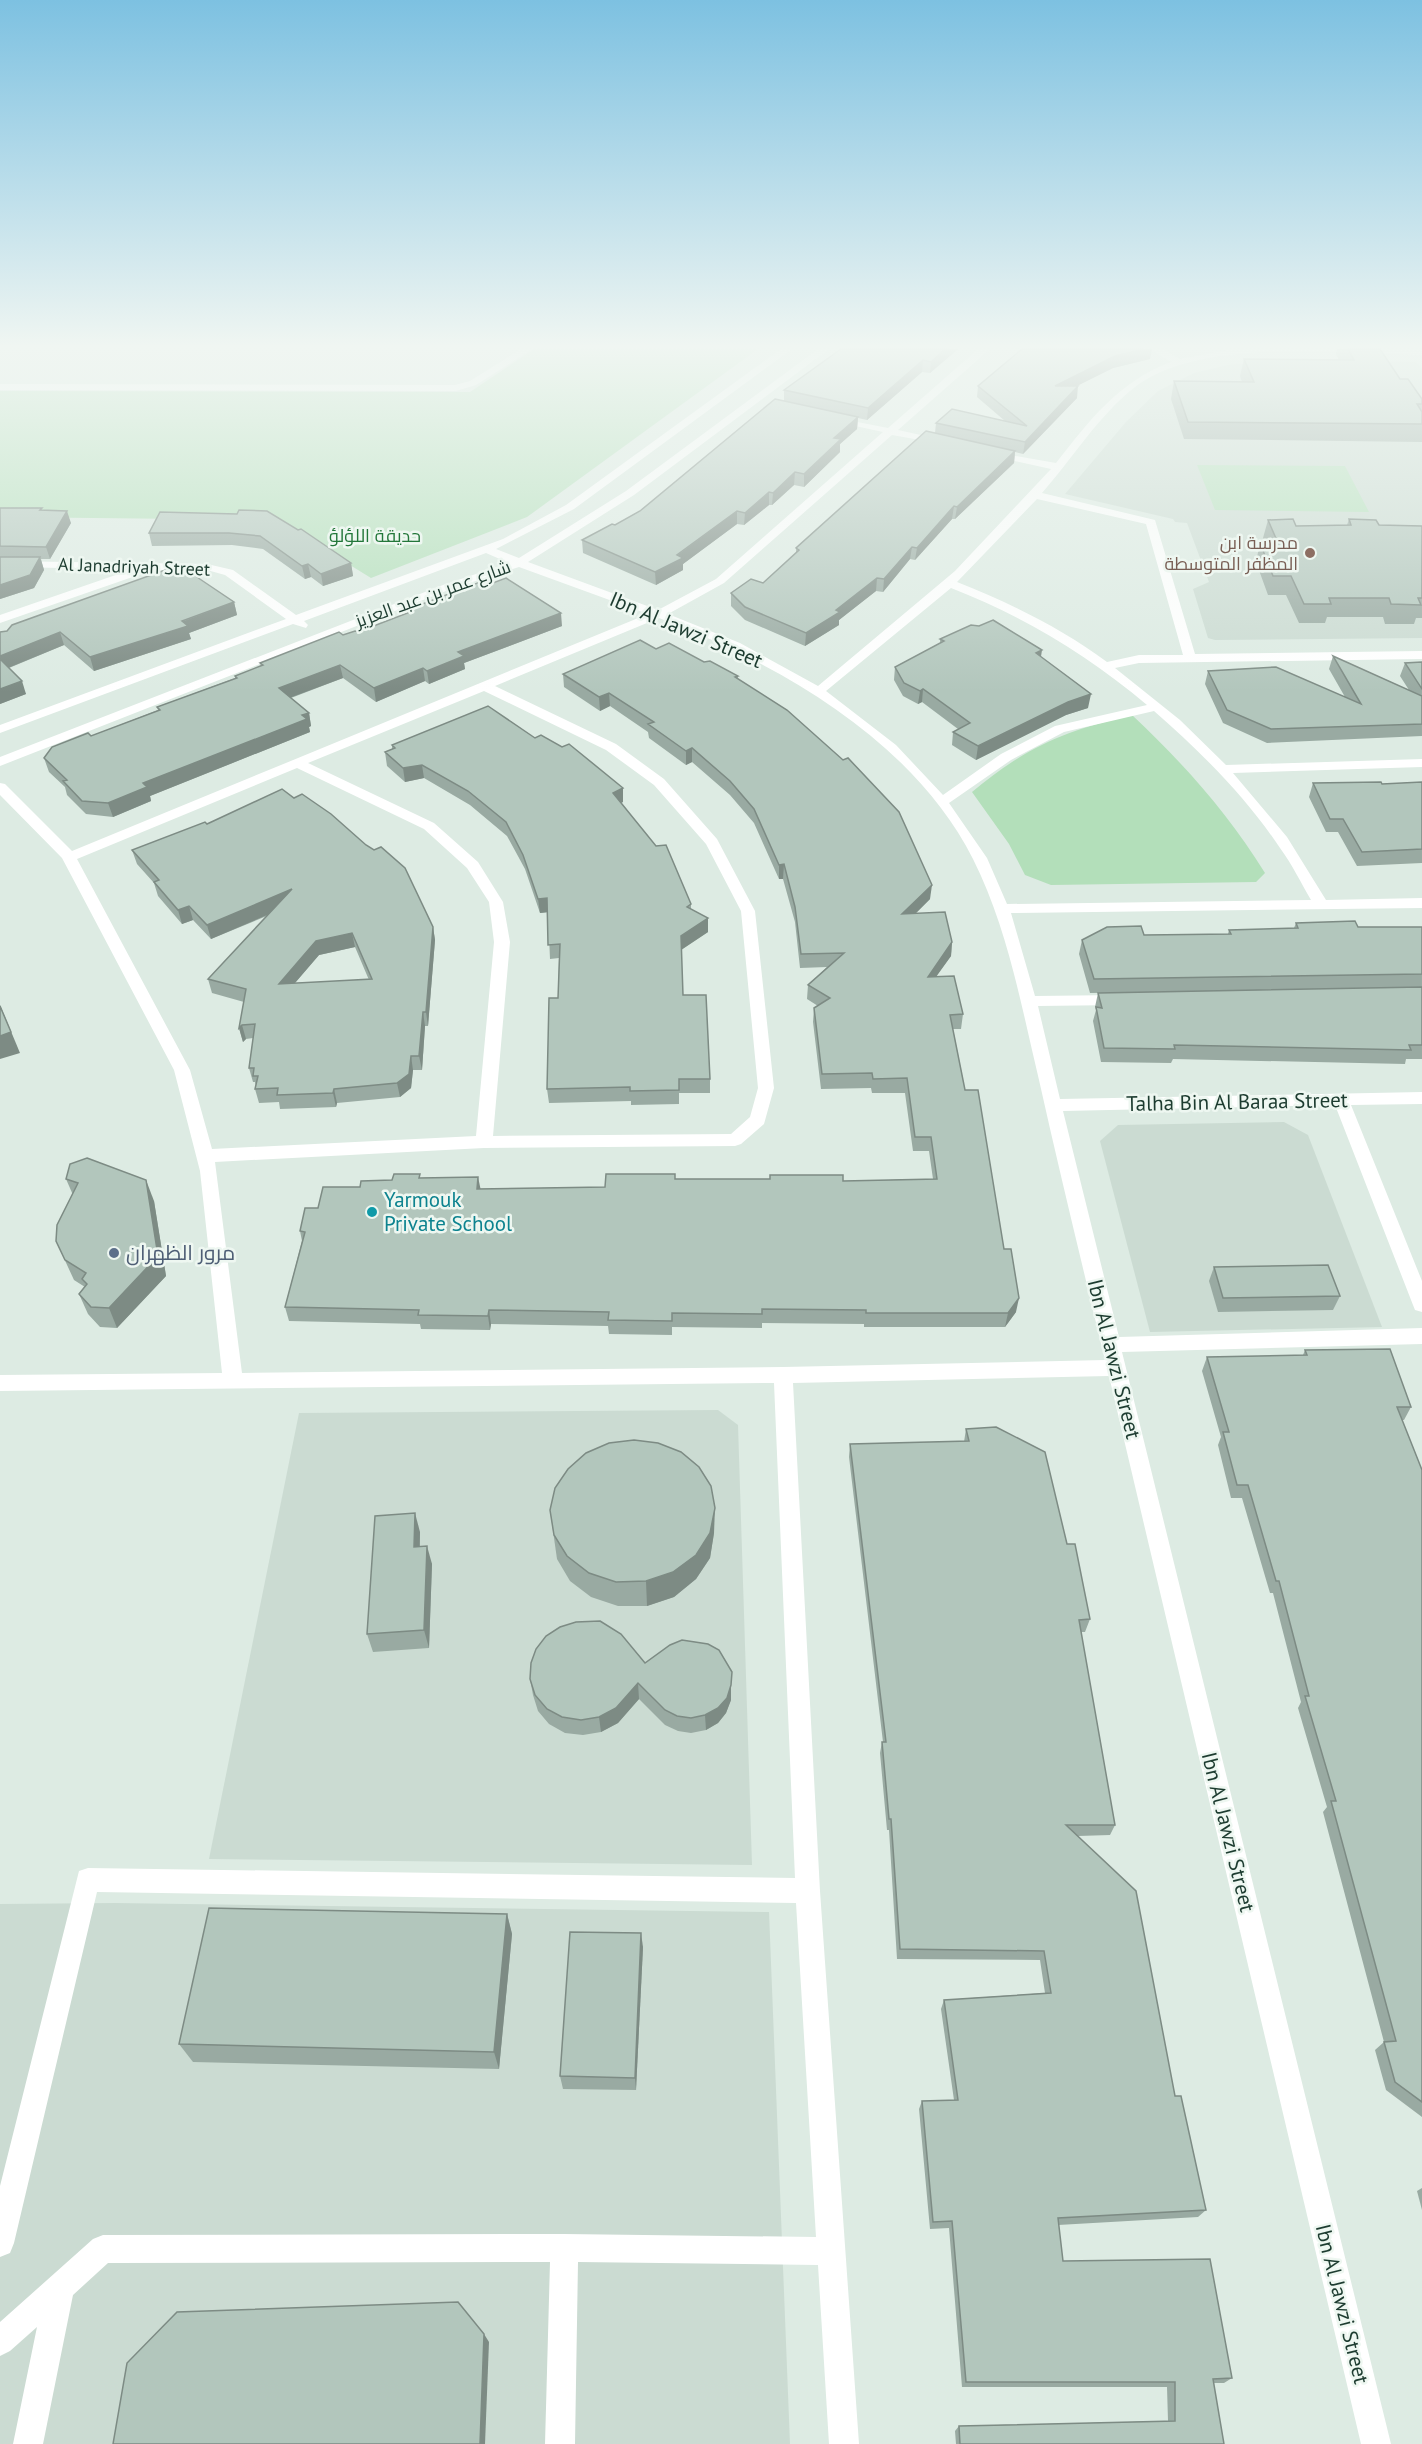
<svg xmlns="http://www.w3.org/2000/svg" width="1422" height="2444" viewBox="0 0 1422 2444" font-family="'PT Sans',Cairo,sans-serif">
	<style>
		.built { fill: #cbdbd2 }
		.green { fill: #b3dfba }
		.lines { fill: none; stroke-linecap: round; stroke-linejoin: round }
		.minor { fill: #fff; fill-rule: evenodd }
		.wall { fill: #99aaa2; fill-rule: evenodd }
		.shaded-wall { fill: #7d8b84 }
		.building { fill: #b2c6bc; stroke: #7d8b84; stroke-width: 1.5; fill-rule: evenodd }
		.education-dot { fill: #8d6e63; stroke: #eef7f1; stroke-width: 2 }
		.culture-dot { fill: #0f9aa8; stroke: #eef7f1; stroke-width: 2 }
		.service-dot { fill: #5c6f8a; stroke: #eef7f1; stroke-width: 2 }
		.labels { text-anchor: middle; stroke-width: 5; stroke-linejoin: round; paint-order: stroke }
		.far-park-label { font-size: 18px; fill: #23773a; stroke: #eef7f1 }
		.far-education-label { font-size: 18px; fill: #785e54; stroke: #eef7f1; text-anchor: end }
		.far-street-label { font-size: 18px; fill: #1d3c30; stroke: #eef7f1 }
		.street-label { font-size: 21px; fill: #1d3c30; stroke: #eef7f1 }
		.culture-label { font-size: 21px; fill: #0d838f; stroke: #eef7f1; text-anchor: start }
		.service-label { font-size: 21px; fill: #4e5e75; stroke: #eef7f1; text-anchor: start }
	</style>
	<rect width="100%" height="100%" fill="#ddebe3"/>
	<g class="built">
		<polygon points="1270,361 1416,362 1422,368 1422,638 1215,640 1208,638 1193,589 1209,582 1187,523 1175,522 1173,519 1065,494 1126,422 1158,391 1194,373 1228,365"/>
		<polygon points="1284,1122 1308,1135 1382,1327 1150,1332 1100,1141 1118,1125"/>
		<polygon points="718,1410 738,1425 752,1865 209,1859 299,1413"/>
		<polygon points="115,1903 769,1912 790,2444 0,2444 0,1904"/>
	</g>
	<g class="green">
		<polygon points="534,349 758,349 527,517 371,578 277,520 0,517 0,391 470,392"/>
		<polygon points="1197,465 1345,466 1369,512 1215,510"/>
		<path d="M1132,715C1183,763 1228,813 1265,873L1256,882L1051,885L1025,875L1009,844L972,792C1026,747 1064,731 1132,715Z"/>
	</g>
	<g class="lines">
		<g class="minor">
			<polygon points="521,349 532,349 476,385 456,391 0,390 0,384 455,385 470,381"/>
			<path d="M781,349H792L574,509L496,549L519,558L626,491L818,349H829L634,495L528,562L658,610L716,579L883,432L832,421V417L888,428L969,357L979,349H990L898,430L948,441V445L892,435L724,583L668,614L740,643L818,686L955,571L1051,469L987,455V451L1056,463C1089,421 1119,381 1171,362L1150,349H1162L1180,359L1234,349H1422V355C1343,353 1200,337 1135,387C1098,416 1073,458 1042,493L1155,520L1195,654L1422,651V659L1139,663L1115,668L1180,720L1226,765L1422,759V767L1233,773L1287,837L1326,900L1422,898V908L1011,913L1035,996L1120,995L1128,1000L1120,1005L1038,1006L1060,1099L1422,1092V1104L1351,1105L1422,1281V1312L1415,1310L1413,1305L1335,1105L1063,1111L1119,1337L1422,1328V1344L1122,1352L1391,2444H1361L1109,1376L793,1383L820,1891L859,2444H829L818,2265L578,2262L575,2444H545L550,2262L108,2263L73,2295L43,2444H13L37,2327L10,2351L0,2356V2322L93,2239L103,2235L564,2234L816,2237L796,1903L97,1892L14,2243L10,2253L0,2257V2186L79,1871L88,1868L795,1878L774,1383L0,1391V1375L222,1373L200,1171L174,1070L62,858L0,795V783L5,784L72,851L648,614L519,567L451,589L0,766V757L443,585L509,563L486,553L304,621L308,625L306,628L293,624L0,733V725L286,619L225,575L207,570H145L144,573L0,623V615L133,569L0,567V561L207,564L233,570L296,615L503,539L566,505ZM1037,499L1146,524L1183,655H1139L1107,662C1061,628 1010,603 957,582ZM951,588C1023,616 1088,655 1147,705L1055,726L1001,754L943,795L896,745L826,691ZM659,618C779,664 913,740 973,859C1008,929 1021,1005 1039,1080C1060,1174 1083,1268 1105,1360L783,1367L242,1373L215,1162L484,1148L735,1146L741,1144L764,1124L774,1088L755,911L717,839L664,779L616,744L495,686ZM484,691L606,750L654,785L706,844L741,911L758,1088L750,1117L731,1134L493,1136L510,942L503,902L478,862L434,823L308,763ZM1154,711C1200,751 1246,797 1280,848C1292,864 1301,883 1311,900L1007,904L987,858L949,803L1011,760L1064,732ZM297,768L424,829L467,868L489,902L494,942L476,1136L212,1149L190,1070L77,859Z"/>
		</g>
	</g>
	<g class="wall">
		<polygon points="958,349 930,373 922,372 867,420 858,418 857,429 840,444 840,452 804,487 794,485 772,505 769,505 744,525 737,524 683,564 683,570 656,585 583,553 582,540 615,525 640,511 784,401 784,390"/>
		<polygon points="1337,349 1380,349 1400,379 1422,399 1422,442 1184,439 1171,399 1174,381 1242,382 1240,376 1244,359 1339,360 1336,354"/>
		<polygon points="1150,359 1113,368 1076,386 1077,398 1023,454 1015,452 1014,463 955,519 952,519 915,560 910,559 883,592 876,591 839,620 839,625 805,646 745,620 731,606 731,593 763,583 796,554 796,548 935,433 936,423 1005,421 977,397 978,386"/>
		<polygon points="0,508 42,510 71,523 50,559 41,559 44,570 34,588 0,599"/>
		<polygon points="237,514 351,563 353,576 323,586 311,577 305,579 263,549 232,545 152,546 149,533"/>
		<polygon points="1349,519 1379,525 1422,526 1422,618 1416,618 1414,624 1385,624 1383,617 1327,617 1325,623 1299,623 1286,595 1268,595 1256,562 1260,543 1265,543 1263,538 1268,520 1296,526 1347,525"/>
		<polygon points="234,602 237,615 189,633 191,639 94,671 64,645 9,668 26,694 0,704 0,632"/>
		<polygon points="409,609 562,626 464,663 465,669 429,684 425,681 376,702 343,678 291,698 309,713 311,726 309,727 310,732 150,796 151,801 113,817 86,814 67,795 65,787 49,772 44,758 91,736 158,710 157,707 235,678 235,676 261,666 260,663 343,635 358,632 410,613"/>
		<polygon points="940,639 1041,657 1088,708 1066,715 976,760 952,745 953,732 958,729 922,702 918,704 903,696 894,680 895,667 940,643"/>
		<polygon points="656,649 704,662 738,676 738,679 930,899 916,913 952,942 951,956 936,976 963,1014 961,1029 953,1029 965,1090 1004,1249 1016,1312 1005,1327 864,1327 864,1324 762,1323 762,1328 672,1327 672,1335 609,1334 608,1326 491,1324 490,1330 421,1329 420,1324 289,1321 285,1307 302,1241 300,1231 318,1208 360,1187 392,1180 421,1178 480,1189 605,1187 675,1179 843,1181 933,1179 929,1151 913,1151 905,1093 872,1093 871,1088 821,1089 813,1022 814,1008 818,1006 807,999 808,985 827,967 800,968 795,922 783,879 779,879 754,823 730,795 692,762 686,765 649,738 648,732 610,706 600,711 564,687 563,674"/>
		<polygon points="1333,656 1409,690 1400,676 1405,663 1422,662 1422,736 1267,743 1223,723 1205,684 1208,671 1345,697 1329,669"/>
		<polygon points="535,738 623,788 623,802 621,803 691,904 691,909 708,918 708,932 681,950 683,995 710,1079 710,1093 679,1093 679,1104 631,1105 631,1101 549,1103 547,1089 558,998 559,958 550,959 548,912 540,913 525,869 507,836 470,805 424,778 405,782 387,766 385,752 392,749 392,745"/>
		<polygon points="1422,782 1422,863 1357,866 1338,832 1326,832 1309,797 1313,783 1382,784"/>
		<path d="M207,824L433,927L435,940L428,1026H425L422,1070H413L411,1088L400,1097L337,1103L336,1107L280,1109L279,1102L259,1103L255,1089L256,1086L255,1082H253L249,1068L253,1038L246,1039L243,1042L239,1028L244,1002L212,993L208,979L269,915L211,939L193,920L182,924L158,896L154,883L137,864L132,850ZM355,947L369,980L295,983L319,955Z"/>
		<polygon points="1296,923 1358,927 1422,927 1422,1059 1406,1059 1405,1064 1173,1059 1171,1063 1101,1062 1093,1021 1096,1010 1095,1007 1098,993 1400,988 1090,993 1079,954 1082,940 1144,935 1228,934 1229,930 1294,928"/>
		<polygon points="66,1179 154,1201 166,1276 117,1328 100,1327 88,1314 79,1294 85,1287 74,1280 56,1241 73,1195"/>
		<polygon points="1214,1267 1340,1296 1333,1310 1218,1312 1209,1281"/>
		<polygon points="1305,1350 1411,1407 1404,1420 1402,1420 1422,1470 1422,2117 1386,2090 1375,2050 1384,2042 1323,1812 1327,1807 1298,1708 1301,1702 1273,1593 1270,1593 1242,1498 1231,1498 1218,1445 1221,1437 1202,1371 1207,1357 1303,1355"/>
		<polygon points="966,1429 1067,1544 1090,1619 1085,1632 1081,1632 1115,1825 1110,1835 1078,1836 1175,2096 1206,2210 1198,2217 1058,2225 1063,2261 1232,2378 1224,2383 1213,2383 1224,2444 956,2444 955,2431 959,2426 1168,2421 1167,2387 962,2387 949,2228 930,2229 919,2109 922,2101 954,2100 941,2009 944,2000 1045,1993 1040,1960 897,1959 889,1830 887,1830 880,1753 882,1742 883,1742 849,1457 850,1444 964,1442"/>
		<polygon points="550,1510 714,1533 710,1558 696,1579 674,1597 647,1606 618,1606 591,1597 570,1581 557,1559"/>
		<polygon points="420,1532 420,1546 432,1564 429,1648 373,1652 367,1634"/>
		<polygon points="645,1663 731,1700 726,1713 718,1723 706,1730 691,1733 678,1731 665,1725 639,1699 618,1723 601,1732 583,1735 565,1733 549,1724 538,1711 533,1695 530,1679"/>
		<polygon points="507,1914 512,1934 499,2069 193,2062 179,2044"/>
		<polygon points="643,1947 636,2090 563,2089 560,2076"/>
		<polygon points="1422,2188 1422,2210 1417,2191"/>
	</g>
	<g class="shaded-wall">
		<polygon points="945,349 958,349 930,373 931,362"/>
		<polygon points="1144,349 1152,349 1150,359 1113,368 1053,398 1055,386 1115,356"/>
		<polygon points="923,360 922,372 867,420 868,408"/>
		<polygon points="1078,386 1077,398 1023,454 1025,442"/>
		<polygon points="858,417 857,429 840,444 840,452 804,487 804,474 834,438"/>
		<polygon points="1015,451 1014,463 955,519 957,507"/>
		<polygon points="795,472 794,485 772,505 773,493"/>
		<polygon points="769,492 769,505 744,525 745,513"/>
		<polygon points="954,506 952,519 915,560 917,548"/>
		<polygon points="67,511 71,523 50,559 46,547"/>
		<polygon points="737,511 737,524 683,564 683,570 656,585 655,572"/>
		<polygon points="912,547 910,559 883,592 884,579"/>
		<polygon points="40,557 44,570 34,588 0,599 0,585"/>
		<polygon points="351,563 353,576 323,586 321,574"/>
		<polygon points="308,564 311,577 305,579 302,566"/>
		<polygon points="877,578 876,591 839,620 839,625 805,646 806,633"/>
		<polygon points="234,602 237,615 189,633 191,639 94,671 90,657"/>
		<polygon points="561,613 562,626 464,663 465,669 429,684 427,671 458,652"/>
		<polygon points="60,632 64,645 3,670 0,663 0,656"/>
		<polygon points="1042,650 1040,663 1036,653"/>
		<polygon points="340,665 343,678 281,701 279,688"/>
		<polygon points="423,668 425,681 376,702 374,688"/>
		<polygon points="22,681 26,694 0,704 0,689"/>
		<polygon points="923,689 922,702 918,704 920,691"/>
		<polygon points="609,693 610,706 600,711 599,697"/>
		<polygon points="1091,694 1088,708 1066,715 976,760 978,746 1068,702"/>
		<polygon points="309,713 311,726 309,727 310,732 150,796 151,801 113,817 108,803 143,783"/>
		<polygon points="692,748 692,762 686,765 686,751"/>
		<polygon points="422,765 424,778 405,782 403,768"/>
		<polygon points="623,788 623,802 613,806 613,793"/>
		<polygon points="784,864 783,879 779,879 779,865"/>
		<polygon points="932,885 930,899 901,928 902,914"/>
		<polygon points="292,889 295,903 211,939 207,925"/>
		<polygon points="547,898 549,912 540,913 538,899"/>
		<polygon points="189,906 193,920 182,924 178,910"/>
		<polygon points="708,918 708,932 681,950 681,936"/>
		<polygon points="433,927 435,940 428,1026 426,1012"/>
		<polygon points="352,933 355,947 319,955 282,998 279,984 316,941"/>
		<polygon points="952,942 951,956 926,991 928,977"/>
		<polygon points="0,1005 20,1053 0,1059"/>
		<polygon points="423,1012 425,1026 422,1070 419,1056"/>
		<polygon points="242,1025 246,1039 243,1042 239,1028"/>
		<polygon points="411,1056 413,1070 411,1088 400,1097 397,1083"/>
		<polygon points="334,1089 337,1103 336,1107 333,1093"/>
		<polygon points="478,1177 481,1191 477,1189"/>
		<polygon points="146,1180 154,1201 166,1276 117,1328 109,1308"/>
		<polygon points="1019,1298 1016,1312 1005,1327 1008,1313"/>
		<polygon points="489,1310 491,1324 490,1330 488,1316"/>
		<polygon points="715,1508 714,1533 710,1558 696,1579 674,1597 647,1606 646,1581"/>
		<polygon points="415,1513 420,1532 419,1565 414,1547"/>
		<polygon points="427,1546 432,1564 429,1648 424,1630"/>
		<polygon points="638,1683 639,1699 618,1723 601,1732 599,1717"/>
		<polygon points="731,1685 731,1700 726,1713 718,1723 706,1730 705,1715"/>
		<polygon points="507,1914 512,1934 499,2069 494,2052"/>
		<polygon points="641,1933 643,1947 636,2090 635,2078"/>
		<polygon points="484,2334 489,2342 485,2444 480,2444"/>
	</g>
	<g class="building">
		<polygon points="841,349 945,349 931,362 923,360 868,408 784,390"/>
		<polygon points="1022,349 1144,349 1115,356 1055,386 1078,386 1025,442 936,423 952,409 1027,426 978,386"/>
		<polygon points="1348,349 1380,349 1400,379 1408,379 1422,399 1422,404 1417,404 1422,412 1422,424 1188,422 1174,381 1254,382 1244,359 1354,360"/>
		<polygon points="775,399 858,417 834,438 841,439 804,474 795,472 773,493 769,492 745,513 737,511 677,555 683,558 655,572 582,540 612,524 615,525 640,511"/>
		<polygon points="926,431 1015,451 957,507 954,506 917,548 912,547 884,579 877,578 836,610 840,612 806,633 745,607 731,593 751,579 763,583 799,550 796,548"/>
		<polygon points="0,508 42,508 40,510 67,511 46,547 0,546"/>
		<polygon points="239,510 267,511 298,530 301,529 351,563 321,574 308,564 302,566 260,536 229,533 149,533 160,512 237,514"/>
		<polygon points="1293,519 1296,526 1351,525 1349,519 1376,520 1379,525 1422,526 1422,598 1418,598 1421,605 1391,604 1389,598 1329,598 1331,604 1304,604 1291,576 1273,576 1260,543 1278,543 1268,520"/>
		<polygon points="0,557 40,557 30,575 0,585"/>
		<polygon points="179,565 234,602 182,621 188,626 90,657 60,632 0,656 0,632 7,631 12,625"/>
		<polygon points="506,578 561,613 458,652 464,656 427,671 423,668 374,688 340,665 279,688 309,713 302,715 307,719 143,783 147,787 108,803 82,801 63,781 67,780 44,758 52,747 88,733 91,736 160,710 157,707 237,678 235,676 263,665 260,663 339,632 343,635 355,631 358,632 413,611 409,609 488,579 493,583"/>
		<polygon points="993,620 1042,650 1036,653 1091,694 1068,702 978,746 953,732 970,723 923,689 920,691 904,683 895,667 944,641 940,639 971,625 979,626"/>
		<polygon points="640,640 656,649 669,643 704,662 710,661 738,676 735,677 787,710 843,760 848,758 899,812 932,885 902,914 945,912 952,942 928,977 954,976 963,1014 950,1015 965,1090 978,1090 1004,1249 1011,1249 1019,1298 1008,1313 866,1313 866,1310 762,1309 762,1314 672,1313 672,1321 608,1320 609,1312 489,1310 488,1316 418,1315 419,1310 285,1307 305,1232 300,1231 305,1208 318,1208 323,1187 360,1187 361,1181 392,1180 394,1174 420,1174 419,1178 478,1177 477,1189 605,1187 606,1174 675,1174 675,1179 770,1179 770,1175 843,1175 843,1181 937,1179 931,1137 915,1137 907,1078 873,1079 872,1073 822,1074 814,1008 830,998 808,985 844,953 801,954 795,907 784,864 779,865 754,809 730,781 692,748 686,751 648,724 654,722 609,693 599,697 563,674"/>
		<polygon points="1333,656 1422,696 1422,724 1271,729 1227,710 1208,671 1276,667 1361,704"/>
		<polygon points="0,659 22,681 0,689"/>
		<polygon points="1422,662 1422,689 1405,663"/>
		<polygon points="488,706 535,738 541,735 562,747 569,744 623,788 613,793 656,846 666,845 691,904 687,907 708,918 681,936 683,995 706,995 710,1079 679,1079 679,1090 630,1091 630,1087 547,1089 549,998 558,998 560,944 548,945 547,898 538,899 523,855 506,822 468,791 422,765 403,768 385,752 395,748 392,745"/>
		<polygon points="1381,782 1382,784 1422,782 1422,849 1362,852 1343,819 1330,819 1313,783"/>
		<path d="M282,789L294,798L302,794L331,814L366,845L374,850L381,847L405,868L433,927L426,1012H423L419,1056H411L409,1074L397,1083L334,1089L333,1093L277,1095L278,1088L255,1089L258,1076H253L254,1068H249L255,1024L242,1025L239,1028L246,989L208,979L292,889L207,925L189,906L178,910L154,882L159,880L132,850L205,822L207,824ZM352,933L372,979L279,984L316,941Z"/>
		<polygon points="1355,921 1358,927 1422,927 1422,974 1094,979 1082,940 1107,927 1141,926 1144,935 1231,934 1229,930 1298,928 1296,923"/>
		<polygon points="1422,987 1422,1045 1409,1045 1411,1050 1174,1045 1175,1049 1104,1048 1096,1007 1102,1008 1098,993"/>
		<polygon points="0,1006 11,1032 0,1036"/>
		<polygon points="87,1158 146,1180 158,1256 109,1308 91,1307 79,1294 87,1284 82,1279 86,1273 65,1260 56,1241 57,1225 78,1183 66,1179 70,1164"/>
		<polygon points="1328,1265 1340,1296 1223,1298 1214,1267"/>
		<polygon points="1390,1349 1411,1407 1397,1407 1422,1470 1422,2102 1395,2082 1384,2042 1396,2041 1331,1801 1336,1801 1305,1696 1309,1696 1279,1581 1276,1581 1248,1485 1237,1485 1223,1432 1229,1432 1207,1357 1307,1355 1305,1350"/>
		<polygon points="996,1427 1045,1452 1067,1544 1075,1544 1090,1619 1079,1620 1115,1825 1066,1825 1136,1891 1175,2096 1181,2096 1206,2210 1058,2218 1063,2261 1210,2259 1232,2378 1213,2379 1224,2444 960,2444 959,2426 1175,2421 1175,2382 966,2382 952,2221 933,2222 922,2101 958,2100 944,2000 1051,1993 1044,1951 900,1949 891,1819 889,1819 882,1742 886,1742 850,1444 969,1441 966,1429"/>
		<polygon points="634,1440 658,1443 681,1452 699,1467 711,1486 715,1508 710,1533 696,1555 673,1572 646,1581 616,1582 589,1573 567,1556 554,1535 550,1510 555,1488 568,1469 586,1453 609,1443"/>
		<polygon points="415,1513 414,1547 427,1546 424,1630 367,1634 375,1516"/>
		<polygon points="600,1621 621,1634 645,1663 670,1645 682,1640 708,1644 719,1650 732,1672 731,1685 727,1698 718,1708 705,1715 691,1718 677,1716 665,1710 638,1683 616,1708 599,1717 581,1720 562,1717 547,1709 535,1695 530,1679 531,1663 536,1649 546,1636 560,1627 576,1622"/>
		<polygon points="209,1908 507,1914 494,2052 179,2044"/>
		<polygon points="570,1932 641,1933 635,2078 560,2076"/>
		<polygon points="458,2302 484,2334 480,2444 113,2444 127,2363 177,2312"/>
	</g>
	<linearGradient id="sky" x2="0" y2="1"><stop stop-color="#7dc1e1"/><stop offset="0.5" stop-color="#f0f6f2"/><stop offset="1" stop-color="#f0f6f2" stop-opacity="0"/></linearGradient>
	<rect width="1422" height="692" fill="url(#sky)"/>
	<circle class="education-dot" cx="1310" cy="553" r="6"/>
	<circle class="culture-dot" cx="372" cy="1212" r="6"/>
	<circle class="service-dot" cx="114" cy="1253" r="6"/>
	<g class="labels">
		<g class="far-park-label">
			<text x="375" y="542">حديقة اللؤلؤ</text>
		</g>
		<g class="far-education-label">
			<text x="1298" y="549">مدرسة ابن<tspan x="1298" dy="21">المظفر المتوسطة</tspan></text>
		</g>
		<g class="far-street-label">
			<text transform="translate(134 567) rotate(2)" y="6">Al Janadriyah Street</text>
			<text transform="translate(433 594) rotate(-20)" y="6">شارع عمر بن عبد العزيز</text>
		</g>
		<g class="street-label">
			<text transform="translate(686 630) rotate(23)" y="7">Ibn Al Jawzi Street</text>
			<text transform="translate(1237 1102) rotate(-1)" y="7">Talha Bin Al Baraa Street</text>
			<text transform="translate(1114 1359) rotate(76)" y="7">Ibn Al Jawzi Street</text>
			<text transform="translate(1228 1832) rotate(76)" y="7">Ibn Al Jawzi Street</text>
			<text transform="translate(1342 2304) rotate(76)" y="7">Ibn Al Jawzi Street</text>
		</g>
		<g class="culture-label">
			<text x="384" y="1207">Yarmouk<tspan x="384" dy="24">Private School</tspan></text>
		</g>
		<g class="service-label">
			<text x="126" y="1260">مرور الظهران</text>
		</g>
	</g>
</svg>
